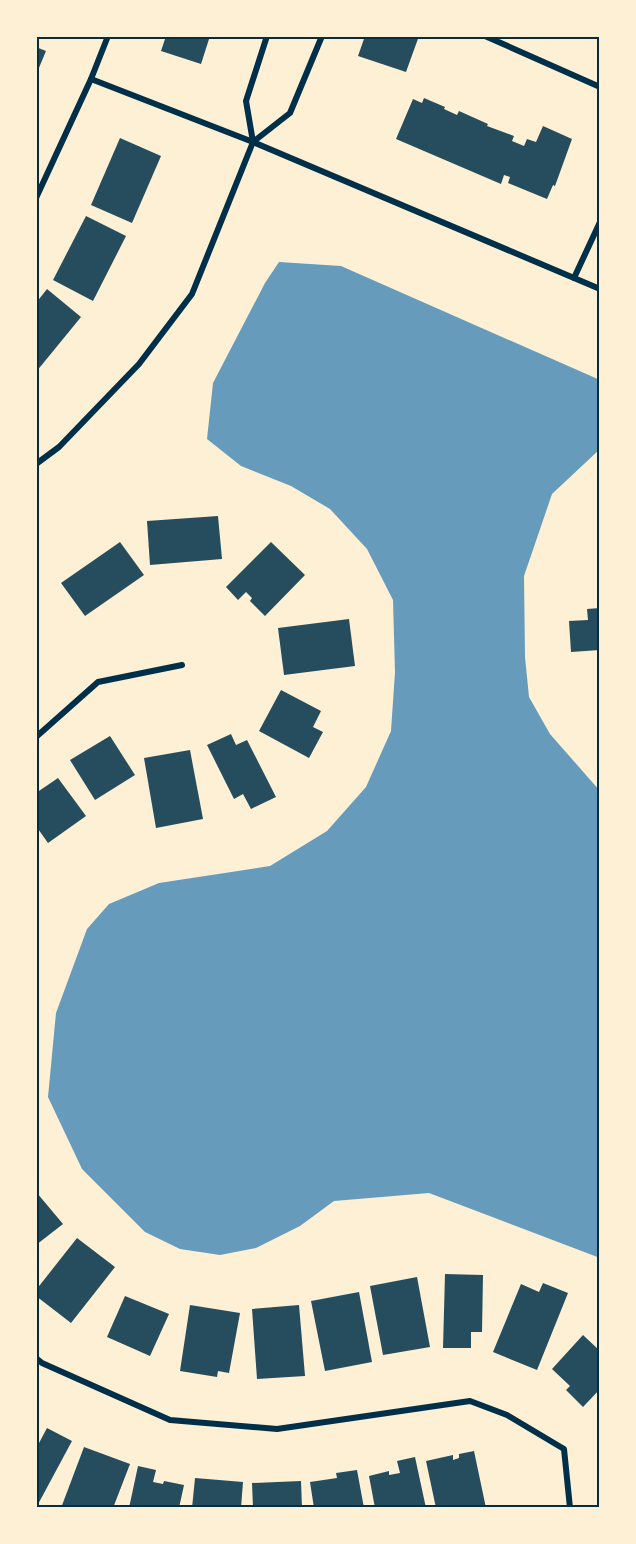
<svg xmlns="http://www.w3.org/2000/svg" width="636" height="1544" viewBox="0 0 636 1544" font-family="Mulish,sans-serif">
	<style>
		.water { fill: #669bbc }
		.building { fill: #264d5e }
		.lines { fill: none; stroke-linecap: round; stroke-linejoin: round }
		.minor { stroke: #003049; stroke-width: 6 }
		.neatline { fill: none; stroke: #003049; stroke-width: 2 }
	</style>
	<rect width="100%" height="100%" fill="#fdf0d5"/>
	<polygon class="water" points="279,262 341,266 600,380 600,449 552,494 524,576 525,657 529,697 550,734 600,791 600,1258 429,1193 334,1201 300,1226 256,1248 220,1255 180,1249 145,1232 82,1169 48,1097 56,1013 87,929 109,904 159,883 270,866 327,831 366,787 391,731 395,672 393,600 367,549 330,509 291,486 241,466 207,439 213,383 265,283"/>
	<g class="building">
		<polygon points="166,36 210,36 201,64 161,51"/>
		<polygon points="365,36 419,36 406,72 358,56"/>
		<polygon points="36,47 46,51 36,75"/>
		<polygon points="424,98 445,107 444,109 457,115 459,111 488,124 487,126 514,136 512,141 524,146 527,139 536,142 543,126 572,139 555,186 553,185 547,199 508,183 510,177 504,175 501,184 396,139 413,99 422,103"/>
		<polygon points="120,138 161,156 132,223 91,205"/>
		<polygon points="86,216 126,236 93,301 53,280"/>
		<polygon points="47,289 81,317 36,372 36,303"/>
		<polygon points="218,516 222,559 150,565 147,521"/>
		<polygon points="120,542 144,575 85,616 61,583"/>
		<polygon points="271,542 305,575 265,616 250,601 252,598 246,592 238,600 226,587"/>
		<polygon points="600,608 600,650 571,652 569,621 588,620 587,609"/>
		<polygon points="349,619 355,666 284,675 278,628"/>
		<polygon points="281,690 321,711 313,727 323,732 309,758 259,731"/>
		<polygon points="231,734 236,745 247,740 276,797 251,809 243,794 234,799 207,745"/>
		<polygon points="110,736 135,775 95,800 70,760"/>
		<polygon points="190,750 203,819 156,828 144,758"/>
		<polygon points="58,778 86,816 48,843 36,826 36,793"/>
		<polygon points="37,1193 63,1224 36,1245 36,1194"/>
		<polygon points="77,1238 115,1267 71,1323 36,1296 36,1290"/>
		<polygon points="445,1274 483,1275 482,1332 471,1332 471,1348 443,1348"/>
		<polygon points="417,1277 430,1347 383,1355 370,1286"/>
		<polygon points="543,1283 568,1293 537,1370 493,1352 521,1284 539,1292"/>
		<polygon points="359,1292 372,1362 325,1371 311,1301"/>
		<polygon points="125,1296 169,1314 150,1356 107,1337"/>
		<polygon points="190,1305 240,1313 229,1373 218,1371 217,1377 180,1371"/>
		<polygon points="299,1305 305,1376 257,1379 252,1309"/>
		<polygon points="583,1335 600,1351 600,1389 583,1407 566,1390 570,1386 552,1369"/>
		<polygon points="47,1428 72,1441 36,1508 36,1441 39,1443"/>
		<polygon points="84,1447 130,1464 113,1508 61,1508"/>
		<polygon points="474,1451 486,1508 436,1508 426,1461 453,1455 453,1460 459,1458 459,1454"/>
		<polygon points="415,1457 426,1508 375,1508 369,1476 389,1471 389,1475 400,1473 397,1461"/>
		<polygon points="138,1466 156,1470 153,1482 163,1484 164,1481 184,1485 179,1508 129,1508"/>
		<polygon points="357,1470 364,1508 314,1508 310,1482 337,1478 336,1473"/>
		<polygon points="195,1478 243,1482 241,1508 192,1508"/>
		<polygon points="301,1481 302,1508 253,1508 252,1483"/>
	</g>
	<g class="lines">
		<g class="minor">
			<polyline points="485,36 600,87"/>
			<polyline points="91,79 108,36"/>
			<polyline points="253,142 246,101 267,36"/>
			<polyline points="36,198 91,79 253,142 600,289"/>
			<polyline points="574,278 600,222"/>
			<polyline points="36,464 59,447 139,364 192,294 253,142 290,113 322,36"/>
			<polyline points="36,737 98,682 182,665"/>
			<polyline points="36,1358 42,1363 170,1420 277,1429 470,1401 507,1415 564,1449 570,1508"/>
		</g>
	</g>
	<rect width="636" height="1544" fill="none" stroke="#fdf0d5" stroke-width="75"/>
	<rect x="38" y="38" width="560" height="1468" class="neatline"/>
</svg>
